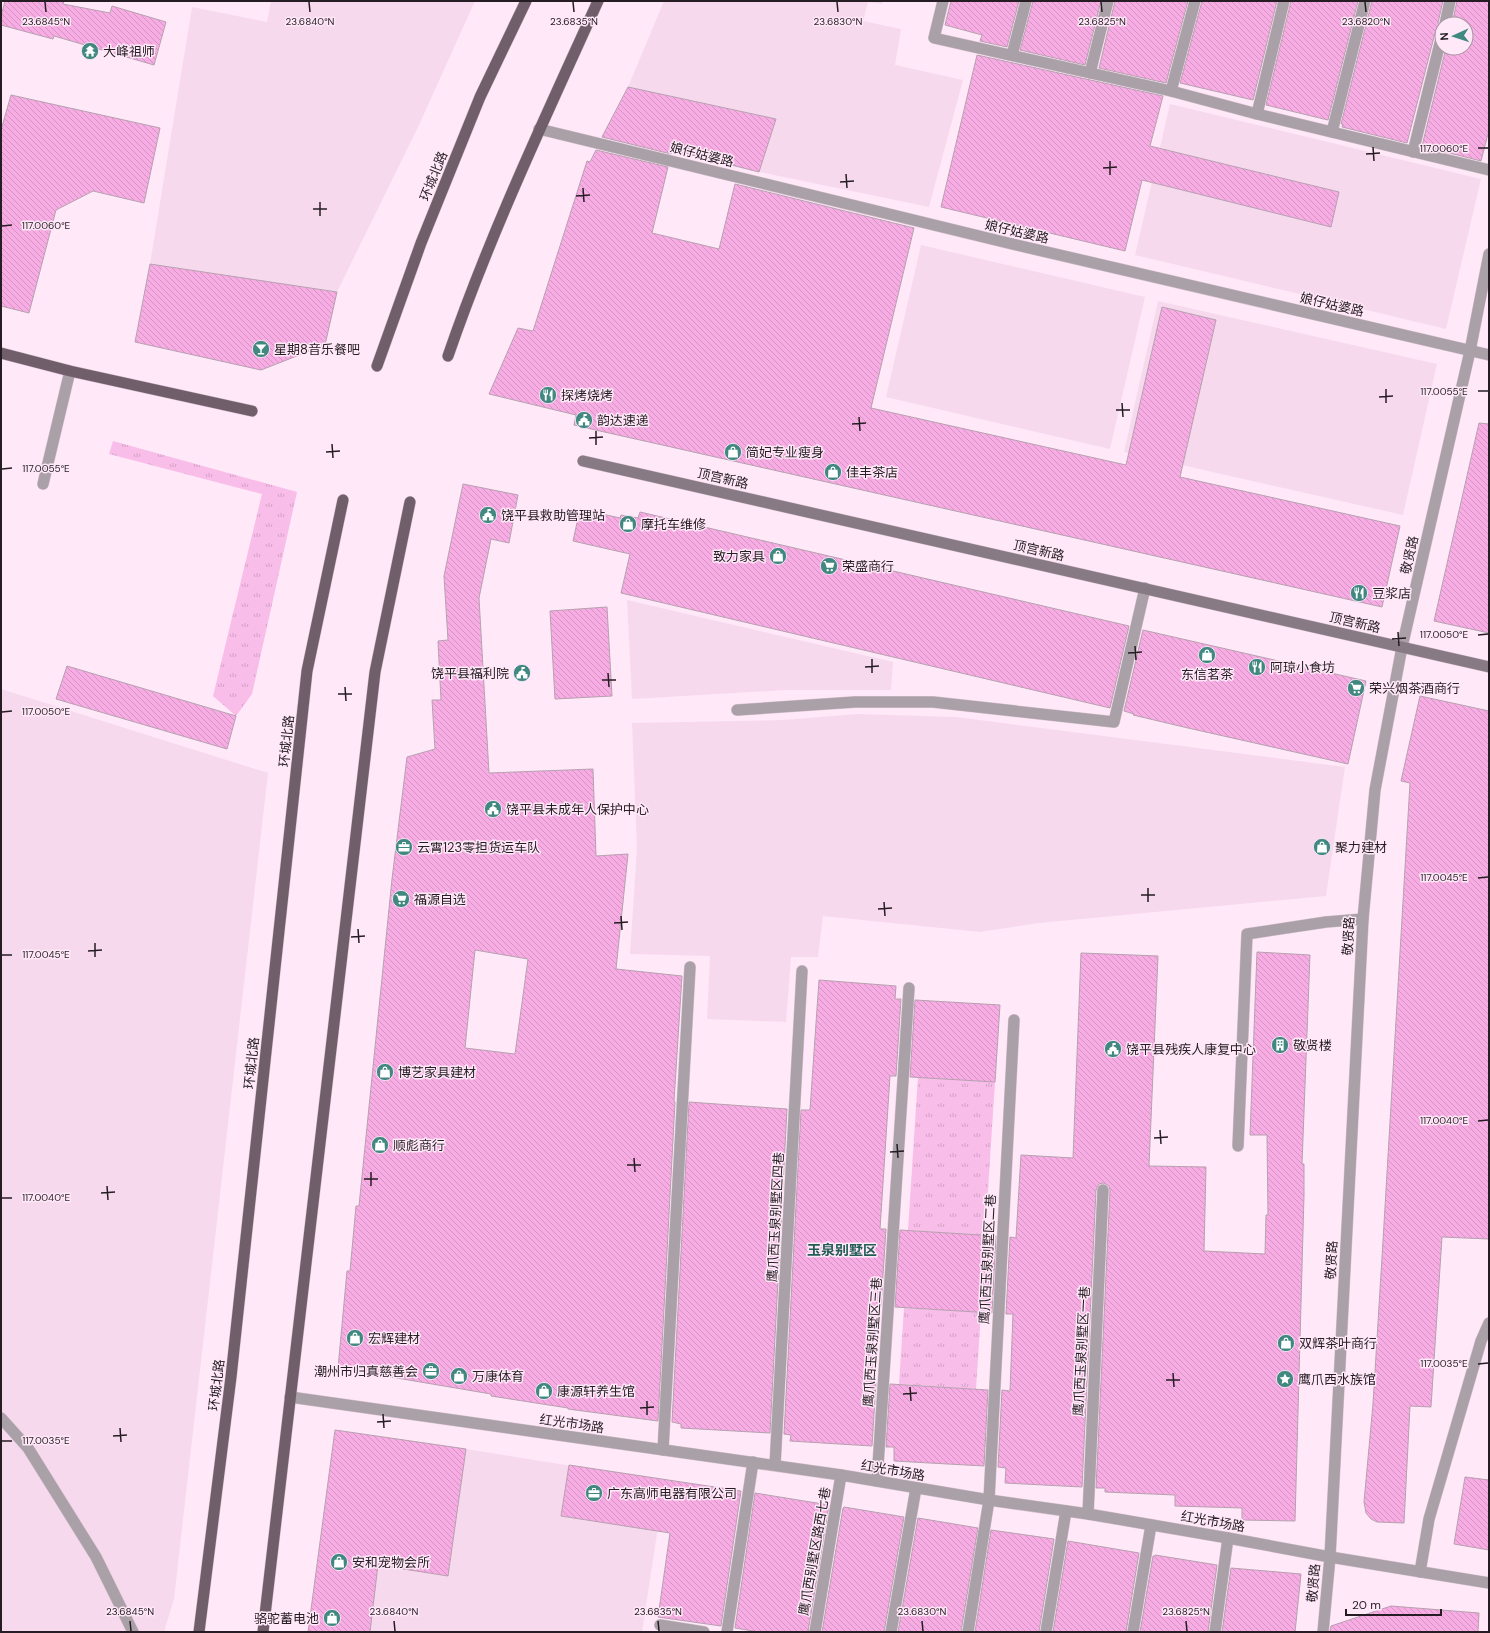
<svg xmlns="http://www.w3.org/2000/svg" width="1490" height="1633" viewBox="0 0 1490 1633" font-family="'DM Sans','Noto Sans SC',sans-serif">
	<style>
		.built { fill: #f7d9ee }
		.grass { fill: url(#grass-tufts) }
		.building { fill: url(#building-back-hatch); stroke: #b6a1b0; fill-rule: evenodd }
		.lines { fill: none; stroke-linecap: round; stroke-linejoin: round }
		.service-casing { stroke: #d8c3d2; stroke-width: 12 }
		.minor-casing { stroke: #d8c3d2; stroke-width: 12 }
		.tertiary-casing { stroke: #d8c3d2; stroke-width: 12 }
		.secondary-casing { stroke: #d8c3d2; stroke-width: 12 }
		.primary-casing { stroke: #d8c3d2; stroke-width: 12 }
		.service { stroke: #aaa0a7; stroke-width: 11 }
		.minor { stroke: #aaa0a7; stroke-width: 11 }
		.tertiary { stroke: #aaa0a7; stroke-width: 11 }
		.secondary { stroke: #887a84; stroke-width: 11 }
		.primary { stroke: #705f6b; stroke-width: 11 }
		.ticks { fill: none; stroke: #251d23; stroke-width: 1.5 }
		.labels { text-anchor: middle; stroke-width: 3; stroke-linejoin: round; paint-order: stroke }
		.poi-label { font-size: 13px; fill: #251d23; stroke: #ffe8f8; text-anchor: start }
		.street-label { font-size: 13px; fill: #251d23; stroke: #ffe8f8 }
		.neighbourhood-label { font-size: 14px; font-weight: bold; fill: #235c56; stroke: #ffe8f8 }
		.ticks-label { font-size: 10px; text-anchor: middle; fill: #251d23; stroke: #ffe8f8; stroke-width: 3; stroke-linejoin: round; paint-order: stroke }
	</style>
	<defs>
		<pattern id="grass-tufts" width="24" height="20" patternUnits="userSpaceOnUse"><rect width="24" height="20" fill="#f8bde8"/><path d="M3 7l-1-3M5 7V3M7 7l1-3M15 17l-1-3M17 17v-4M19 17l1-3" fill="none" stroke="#d4a2c7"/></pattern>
		<pattern id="building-back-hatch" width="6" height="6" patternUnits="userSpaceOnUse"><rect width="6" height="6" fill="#f7ace3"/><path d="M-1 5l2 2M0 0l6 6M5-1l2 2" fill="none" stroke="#d494c2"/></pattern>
	</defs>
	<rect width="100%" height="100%" fill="#ffe8f8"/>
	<g class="built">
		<polygon points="271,1 475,1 419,125 337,292 150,264 192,7 267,22"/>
		<polygon points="664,1 883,1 882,4 868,2 863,21 901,29 895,65 963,80 929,207 759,172 628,87"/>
		<polygon points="1170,104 1481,179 1446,329 1135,255"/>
		<polygon points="921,245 1145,297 1110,449 886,397"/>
		<polygon points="1158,301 1437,364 1403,515 1124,452"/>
		<polygon points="627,600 893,662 891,690 787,690 632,699"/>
		<polygon points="1,689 268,773 174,1599 164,1632 1,1632"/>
		<polygon points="858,714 956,717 1345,767 1326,896 1039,923 980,932 823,916 818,957 791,957 786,1022 707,1019 710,956 630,954 637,849 632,723 783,720"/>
		<polygon points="335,1430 466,1449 665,1481 642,1632 370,1632 382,1535 322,1526"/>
	</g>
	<g class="grass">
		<polygon points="113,441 297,492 252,694 236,716 213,696 262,494 109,454"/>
		<polygon points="918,1077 995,1082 985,1236 908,1230"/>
		<polygon points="904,1308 981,1312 976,1389 899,1384"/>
	</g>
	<g class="building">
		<polygon points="5,1 64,1 63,4 110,13 112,6 166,22 154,65 54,36 53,39 1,25 1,16"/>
		<polygon points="951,1 1019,1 1007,47 980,41 982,35 945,25"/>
		<polygon points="1033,1 1101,1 1085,65 1020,50"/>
		<polygon points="1115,1 1188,1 1166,83 1099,68"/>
		<polygon points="1202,1 1277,1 1253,100 1180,83"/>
		<polygon points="1291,1 1358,1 1328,120 1266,105"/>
		<polygon points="1372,1 1443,1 1438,23 1440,28 1435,33 1407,143 1342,127 1343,124 1341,124"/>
		<polygon points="1457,1 1489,1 1489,130 1481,161 1422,146 1446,48 1466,48 1466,24 1452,24"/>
		<polygon points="977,55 1163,96 1150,146 1339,192 1331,227 1142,180 1125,251 941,207"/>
		<polygon points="628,87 776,119 759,172 672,150 671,154 602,137"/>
		<polygon points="11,95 160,128 144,203 93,191 56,210 29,313 1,306 1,130"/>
		<polygon points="596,150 668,167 652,233 719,249 735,184 914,228 871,408 1126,465 1162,307 1216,320 1180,477 1400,526 1382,607 600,431 574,425 576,415 489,394 518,328 533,331 587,161 590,162"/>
		<polygon points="150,264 337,292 325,345 261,370 135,342"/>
		<polygon points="1479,423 1489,424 1489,633 1434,621"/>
		<path d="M463,484L518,495L509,543L491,539L479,598L489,773L593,769L596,856L628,854L616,969L682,976L674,1101L675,1102L658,1421L568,1409V1408L491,1396V1394L338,1368L347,1271H350L356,1206H359L392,879L407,757L435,749L432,700H441L438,641L448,640L444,576ZM475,950L528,959L515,1054L465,1048Z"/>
		<polygon points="580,509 620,518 621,515 638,518 640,512 1129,626 1110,708 621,593 630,554 573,541"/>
		<polygon points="607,607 612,696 555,699 550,611"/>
		<polygon points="1143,630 1366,681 1348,764 1188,728 1133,715 1134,714 1124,711"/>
		<polygon points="67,666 236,716 227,749 56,699"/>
		<polygon points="1420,696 1489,711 1489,1239 1442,1237 1431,1407 1410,1406 1404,1523 1377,1522 1371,1519 1366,1513 1364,1502 1373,1404 1383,1241 1410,783 1401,781"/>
		<polygon points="1257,952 1310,955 1302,1164 1304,1164 1304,1195 1295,1521 1242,1520 1242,1508 1175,1506 1175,1495 1105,1492 1105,1488 1096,1488 1110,1190 1109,1186 1104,1183 1099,1184 1096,1190 1082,1487 1005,1483 1006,1468 998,1467 1002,1390 1010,1391 1013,1314 1006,1314 1010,1237 1016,1238 1021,1155 1073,1158 1081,953 1158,956 1149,1166 1206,1167 1204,1251 1265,1254 1266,1215 1268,1215 1267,1135 1250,1135"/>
		<polygon points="819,980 896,986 895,999 901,999 896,1076 890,1076 880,1229 886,1229 881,1306 876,1306 871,1382 876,1383 872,1446 790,1441 791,1435 784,1434 801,1110 810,1110"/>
		<polygon points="915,1000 1000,1005 995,1082 910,1077"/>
		<polygon points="689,1102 787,1109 770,1433 681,1428 681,1424 672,1422"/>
		<polygon points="900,1230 996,1236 992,1313 895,1307"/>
		<polygon points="890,1384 988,1390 984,1466 894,1461 894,1447 886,1447"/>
		<polygon points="335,1430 466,1449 448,1576 378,1565 370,1632 308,1632"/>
		<polygon points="569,1465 741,1491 721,1626 658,1617 670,1533 561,1516"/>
		<polygon points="1465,1477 1489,1480 1489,1550 1454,1544"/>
		<polygon points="755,1493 829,1505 808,1632 759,1632 735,1628"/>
		<polygon points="844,1507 904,1517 884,1632 822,1632 843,1508"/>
		<polygon points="918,1518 978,1528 961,1632 898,1632"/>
		<polygon points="991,1530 1054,1539 1039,1632 975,1632"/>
		<polygon points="1068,1541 1139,1553 1126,1632 1053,1632"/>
		<polygon points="1155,1555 1217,1565 1208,1632 1140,1632 1153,1556 1155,1556"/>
		<polygon points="1231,1568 1301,1574 1295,1632 1222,1632"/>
		<polygon points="1391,1606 1479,1613 1478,1632 1330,1632 1331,1626"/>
	</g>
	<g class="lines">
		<defs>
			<g id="service">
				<polyline points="943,1 934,38 1171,91 1257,114 1489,170"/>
				<polyline points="1445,24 1450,1"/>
				<polyline points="1012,55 1026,1"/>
				<polyline points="1090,73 1108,1"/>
				<polyline points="1171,91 1195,1"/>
				<polyline points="1257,114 1284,1"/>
				<polyline points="1332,132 1365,1"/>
				<polyline points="1413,152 1442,35"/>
				<polyline points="737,710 855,702 933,702 1114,722 1145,588"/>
				<polyline points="1238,1146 1247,934 1326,922 1363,919"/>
				<polyline points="663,1450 690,967"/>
				<polyline points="775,1465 802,971"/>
				<polyline points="877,1481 909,988"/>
				<polyline points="1088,1514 1103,1190"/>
				<polyline points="1420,1572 1429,1519 1481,1341 1489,1323"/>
				<polyline points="660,1625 704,1632"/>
				<polyline points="727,1632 753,1462"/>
				<polyline points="815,1632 841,1475"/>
				<polyline points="891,1632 916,1488"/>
				<polyline points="968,1632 989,1500 1014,1020"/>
				<polyline points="1046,1632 1066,1511"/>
				<polyline points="1133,1632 1151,1525"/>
				<polyline points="1215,1632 1228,1538"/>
			</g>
			<g id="minor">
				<polyline points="539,129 1008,243 1489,355"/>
				<polyline points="43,484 70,371"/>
				<polyline points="1,1418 28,1448 96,1557 133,1632"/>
			</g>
			<g id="tertiary">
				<polyline points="290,1397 841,1475 989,1500 1088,1514 1228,1538 1330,1557 1489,1583"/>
				<polyline points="1323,1632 1330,1557 1363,919 1375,790 1402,647 1470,351 1489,254"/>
			</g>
			<polyline id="secondary" points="583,461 1489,667"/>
			<g id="primary">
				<polyline points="1,353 70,371 252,411"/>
				<path d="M448,356C490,234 545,118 598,1"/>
				<polyline points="377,366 421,243 480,97 526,1"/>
				<polyline points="199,1632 231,1377 307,671 343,500"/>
				<polyline points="263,1632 375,672 410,502"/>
			</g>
		</defs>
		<use href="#service" class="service-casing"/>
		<use href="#minor" class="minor-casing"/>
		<use href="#tertiary" class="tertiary-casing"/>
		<use href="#secondary" class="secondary-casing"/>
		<use href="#primary" class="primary-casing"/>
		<use href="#service" class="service"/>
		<use href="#minor" class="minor"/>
		<use href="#tertiary" class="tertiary"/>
		<use href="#secondary" class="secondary"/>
		<use href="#primary" class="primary"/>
	</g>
	<path class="ticks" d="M45,2L46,12M309,2L310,12M573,2L574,12M837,2L838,12M1101,2L1102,12M1365,2L1366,12M1373,147L1374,161M1478,148H1488M1366,154L1380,153M1110,161V175M1103,168L1117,167M846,174L847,188M840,182L854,181M583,188L584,202M576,196L590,195M320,202V216M313,209H327M2,226L12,225M1386,389V403M1478,391H1488M1379,397L1393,396M1122,403L1123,417M1116,410H1130M859,417L860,431M852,424L866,423M596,431V445M589,438L603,437M332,444L333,458M326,452L340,451M2,469L12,468M1398,632L1399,646M1478,635L1488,634M1392,639L1406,638M1135,646L1136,660M1128,653L1142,652M872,659V673M865,667L879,666M608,673L609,687M602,680H616M345,687L346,701M338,694H352M2,712L12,711M1478,878L1488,877M1148,888V902M1141,895H1155M884,902L885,916M878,909L892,908M621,916L622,930M614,923L628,922M358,929L359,943M351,937L365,936M95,943V957M88,951L102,950M2,955H12M1478,1121L1488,1120M1160,1130L1161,1144M1154,1138L1168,1137M897,1144L898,1158M890,1152L904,1151M634,1158L635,1172M627,1165H641M371,1172V1186M364,1179H378M107,1186L108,1200M101,1193L115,1192M2,1198H12M1478,1364L1488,1363M1173,1373L1174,1387M1166,1380H1180M910,1387L911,1401M903,1394L917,1393M647,1401V1415M640,1408L654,1407M383,1414L384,1428M377,1422L391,1421M120,1428L121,1442M113,1436L127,1435M2,1441H12M130,1621L131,1631M394,1621L395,1631M658,1621L659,1631M922,1621L923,1631M1186,1621L1187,1631"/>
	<defs>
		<symbol id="temple-disc" viewBox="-11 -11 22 22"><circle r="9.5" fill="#418880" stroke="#ffe8f8"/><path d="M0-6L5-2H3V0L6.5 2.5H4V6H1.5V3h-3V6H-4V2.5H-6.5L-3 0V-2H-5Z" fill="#fff"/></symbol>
		<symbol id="bar-disc" viewBox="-11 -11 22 22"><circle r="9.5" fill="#418880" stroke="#ffe8f8"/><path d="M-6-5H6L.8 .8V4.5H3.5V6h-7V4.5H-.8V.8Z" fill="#fff"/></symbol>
		<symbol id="restaurant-disc" viewBox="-11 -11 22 22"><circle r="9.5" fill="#418880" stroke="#ffe8f8"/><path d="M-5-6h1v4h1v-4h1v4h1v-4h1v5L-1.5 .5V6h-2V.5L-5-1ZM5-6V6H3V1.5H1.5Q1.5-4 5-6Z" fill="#fff"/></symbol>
		<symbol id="civic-disc" viewBox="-11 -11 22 22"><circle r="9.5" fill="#418880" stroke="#ffe8f8"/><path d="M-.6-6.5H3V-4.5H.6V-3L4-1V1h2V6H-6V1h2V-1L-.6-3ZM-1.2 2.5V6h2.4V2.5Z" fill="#fff"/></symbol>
		<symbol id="shop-disc" viewBox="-11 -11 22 22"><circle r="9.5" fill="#418880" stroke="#ffe8f8"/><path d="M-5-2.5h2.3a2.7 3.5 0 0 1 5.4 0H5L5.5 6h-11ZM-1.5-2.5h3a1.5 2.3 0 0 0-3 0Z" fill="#fff"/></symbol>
		<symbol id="supermarket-disc" viewBox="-11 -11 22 22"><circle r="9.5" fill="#418880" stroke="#ffe8f8"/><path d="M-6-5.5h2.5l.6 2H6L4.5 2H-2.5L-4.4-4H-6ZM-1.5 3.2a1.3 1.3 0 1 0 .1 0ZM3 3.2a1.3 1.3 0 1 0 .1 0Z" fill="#fff"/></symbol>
		<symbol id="office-disc" viewBox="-11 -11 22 22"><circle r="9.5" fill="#418880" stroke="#ffe8f8"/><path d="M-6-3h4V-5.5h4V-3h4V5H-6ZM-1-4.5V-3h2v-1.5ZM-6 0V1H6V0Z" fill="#fff"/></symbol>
		<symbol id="building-disc" viewBox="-11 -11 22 22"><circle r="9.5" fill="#418880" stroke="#ffe8f8"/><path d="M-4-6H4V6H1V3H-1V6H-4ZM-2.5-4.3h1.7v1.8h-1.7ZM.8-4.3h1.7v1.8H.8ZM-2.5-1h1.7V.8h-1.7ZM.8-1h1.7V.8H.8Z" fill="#fff"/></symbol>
		<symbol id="sight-disc" viewBox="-11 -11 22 22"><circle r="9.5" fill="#418880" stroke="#ffe8f8"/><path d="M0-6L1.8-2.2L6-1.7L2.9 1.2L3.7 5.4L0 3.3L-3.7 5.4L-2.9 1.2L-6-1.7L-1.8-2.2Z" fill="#fff"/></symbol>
	</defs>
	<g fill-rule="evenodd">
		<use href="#temple-disc" x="80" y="41" width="20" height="20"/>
		<use href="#bar-disc" x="251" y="339" width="20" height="20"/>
		<use href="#restaurant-disc" x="538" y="385" width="20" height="20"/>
		<use href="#civic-disc" x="574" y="410" width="20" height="20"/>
		<use href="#shop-disc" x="723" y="442" width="20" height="20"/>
		<use href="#shop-disc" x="823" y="462" width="20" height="20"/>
		<use href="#civic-disc" x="478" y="505" width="20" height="20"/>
		<use href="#shop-disc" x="618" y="514" width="20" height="20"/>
		<use href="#shop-disc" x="768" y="546" width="20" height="20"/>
		<use href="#supermarket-disc" x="819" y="556" width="20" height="20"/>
		<use href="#restaurant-disc" x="1349" y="583" width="20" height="20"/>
		<use href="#shop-disc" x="1197" y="645" width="20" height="20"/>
		<use href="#restaurant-disc" x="1247" y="657" width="20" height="20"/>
		<use href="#civic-disc" x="512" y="663" width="20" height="20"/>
		<use href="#supermarket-disc" x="1346" y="678" width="20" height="20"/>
		<use href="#civic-disc" x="483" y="799" width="20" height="20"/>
		<use href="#office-disc" x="394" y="837" width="20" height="20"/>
		<use href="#shop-disc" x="1312" y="837" width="20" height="20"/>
		<use href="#supermarket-disc" x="391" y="889" width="20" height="20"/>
		<use href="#building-disc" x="1270" y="1035" width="20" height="20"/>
		<use href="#civic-disc" x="1103" y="1039" width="20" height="20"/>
		<use href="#shop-disc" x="375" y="1062" width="20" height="20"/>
		<use href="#shop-disc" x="370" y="1135" width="20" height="20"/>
		<use href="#shop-disc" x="345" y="1328" width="20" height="20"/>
		<use href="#shop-disc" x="1276" y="1333" width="20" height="20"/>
		<use href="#office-disc" x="421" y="1361" width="20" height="20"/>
		<use href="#shop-disc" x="449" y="1366" width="20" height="20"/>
		<use href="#sight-disc" x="1275" y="1369" width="20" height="20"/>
		<use href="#shop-disc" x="534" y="1381" width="20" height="20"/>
		<use href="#office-disc" x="584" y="1483" width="20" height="20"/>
		<use href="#shop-disc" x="329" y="1552" width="20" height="20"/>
		<use href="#shop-disc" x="322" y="1608" width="20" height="20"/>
	</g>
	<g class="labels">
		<g class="poi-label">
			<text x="103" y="56">大峰祖师</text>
			<text x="274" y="354">星期8音乐餐吧</text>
			<text x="561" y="400">探烤烧烤</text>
			<text x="597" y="425">韵达速递</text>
			<text x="746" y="457">简妃专业瘦身</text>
			<text x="846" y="477">佳丰茶店</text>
			<text x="501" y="520">饶平县救助管理站</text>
			<text x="641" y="529">摩托车维修</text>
			<text x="765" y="561" text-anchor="end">致力家具</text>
			<text x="842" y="571">荣盛商行</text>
			<text x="1372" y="598">豆浆店</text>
			<text x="1270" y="672">阿琼小食坊</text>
			<text x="509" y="678" text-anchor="end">饶平县福利院</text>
			<text x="1207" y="679" text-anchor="middle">东信茗茶</text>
			<text x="1369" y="693">荣兴烟茶酒商行</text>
			<text x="506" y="814">饶平县未成年人保护中心</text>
			<text x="417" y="852">云霄123零担货运车队</text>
			<text x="1335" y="852">聚力建材</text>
			<text x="414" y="904">福源自选</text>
			<text x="1293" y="1050">敬贤楼</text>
			<text x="1126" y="1054">饶平县残疾人康复中心</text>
			<text x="398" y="1077">博艺家具建材</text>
			<text x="393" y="1150">顺彪商行</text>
			<text x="368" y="1343">宏辉建材</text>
			<text x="1299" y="1348">双辉茶叶商行</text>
			<text x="418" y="1376" text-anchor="end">潮州市归真慈善会</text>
			<text x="472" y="1381">万康体育</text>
			<text x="1298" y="1384">鹰爪西水族馆</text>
			<text x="557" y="1396">康源轩养生馆</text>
			<text x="607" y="1498">广东高师电器有限公司</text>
			<text x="352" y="1567">安和宠物会所</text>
			<text x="319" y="1623" text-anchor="end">骆驼蓄电池</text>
		</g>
		<g class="street-label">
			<text transform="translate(702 154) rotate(14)" y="5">娘仔姑婆路</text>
			<text transform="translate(433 176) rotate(-68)" y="5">环城北路</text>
			<text transform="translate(1017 231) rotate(13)" y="5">娘仔姑婆路</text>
			<text transform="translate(1332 304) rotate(13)" y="5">娘仔姑婆路</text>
			<text transform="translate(723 478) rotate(13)" y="5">顶宫新路</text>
			<text transform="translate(1039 550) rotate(13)" y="5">顶宫新路</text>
			<text transform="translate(1409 555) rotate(-77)" y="5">敬贤路</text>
			<text transform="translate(1355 622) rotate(13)" y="5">顶宫新路</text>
			<text transform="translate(286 741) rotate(-84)" y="5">环城北路</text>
			<text transform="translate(1348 936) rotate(-87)" y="5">敬贤路</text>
			<text transform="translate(251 1063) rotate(-84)" y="5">环城北路</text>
			<text transform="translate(775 1217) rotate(-87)" y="5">鹰爪西玉泉别墅区四巷</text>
			<text transform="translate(987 1259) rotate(-87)" y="5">鹰爪西玉泉别墅区二巷</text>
			<text transform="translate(1331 1260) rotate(-87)" y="5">敬贤路</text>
			<text transform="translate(872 1342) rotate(-86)" y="5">鹰爪西玉泉别墅区三巷</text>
			<text transform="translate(1081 1351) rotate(-87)" y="5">鹰爪西玉泉别墅区一巷</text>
			<text transform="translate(216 1385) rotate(-83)" y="5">环城北路</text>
			<text transform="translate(572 1423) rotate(8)" y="5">红光市场路</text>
			<text transform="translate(893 1470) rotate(10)" y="5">红光市场路</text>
			<text transform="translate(1213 1521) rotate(10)" y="5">红光市场路</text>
			<text transform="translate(814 1551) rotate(-80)" y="5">鹰爪西别墅区路西七巷</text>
			<text transform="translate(1313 1583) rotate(-85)" y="5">敬贤路</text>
		</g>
		<g class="neighbourhood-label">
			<text x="842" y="1255">玉泉别墅区</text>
		</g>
	</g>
	<g class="ticks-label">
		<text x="46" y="25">23.6845°N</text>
		<text x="310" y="25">23.6840°N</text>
		<text x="574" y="25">23.6835°N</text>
		<text x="838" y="25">23.6830°N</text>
		<text x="1102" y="25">23.6825°N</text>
		<text x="1366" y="25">23.6820°N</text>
		<text x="1444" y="152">117.0060°E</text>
		<text x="46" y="229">117.0060°E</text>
		<text x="1444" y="395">117.0055°E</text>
		<text x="46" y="472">117.0055°E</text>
		<text x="1444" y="638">117.0050°E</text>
		<text x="46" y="715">117.0050°E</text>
		<text x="1444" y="881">117.0045°E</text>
		<text x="46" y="958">117.0045°E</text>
		<text x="1444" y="1124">117.0040°E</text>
		<text x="46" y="1201">117.0040°E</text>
		<text x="1444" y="1367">117.0035°E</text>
		<text x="46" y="1444">117.0035°E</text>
		<text x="130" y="1615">23.6845°N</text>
		<text x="394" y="1615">23.6840°N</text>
		<text x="658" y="1615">23.6835°N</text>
		<text x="922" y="1615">23.6830°N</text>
		<text x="1186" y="1615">23.6825°N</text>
	</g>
	<rect width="1490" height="1633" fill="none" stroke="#251d23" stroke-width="4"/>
	<g transform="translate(1454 36) rotate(267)"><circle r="19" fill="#ffe8f8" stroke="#a897a3"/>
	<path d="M0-3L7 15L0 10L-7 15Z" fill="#418880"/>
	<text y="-6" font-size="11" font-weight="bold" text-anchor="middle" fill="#251d23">N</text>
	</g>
	<path d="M1346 1609v6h95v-6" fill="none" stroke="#251d23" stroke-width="2"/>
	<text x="1352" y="1609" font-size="12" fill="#251d23" stroke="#ffe8f8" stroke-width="3" paint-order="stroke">20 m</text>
</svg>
